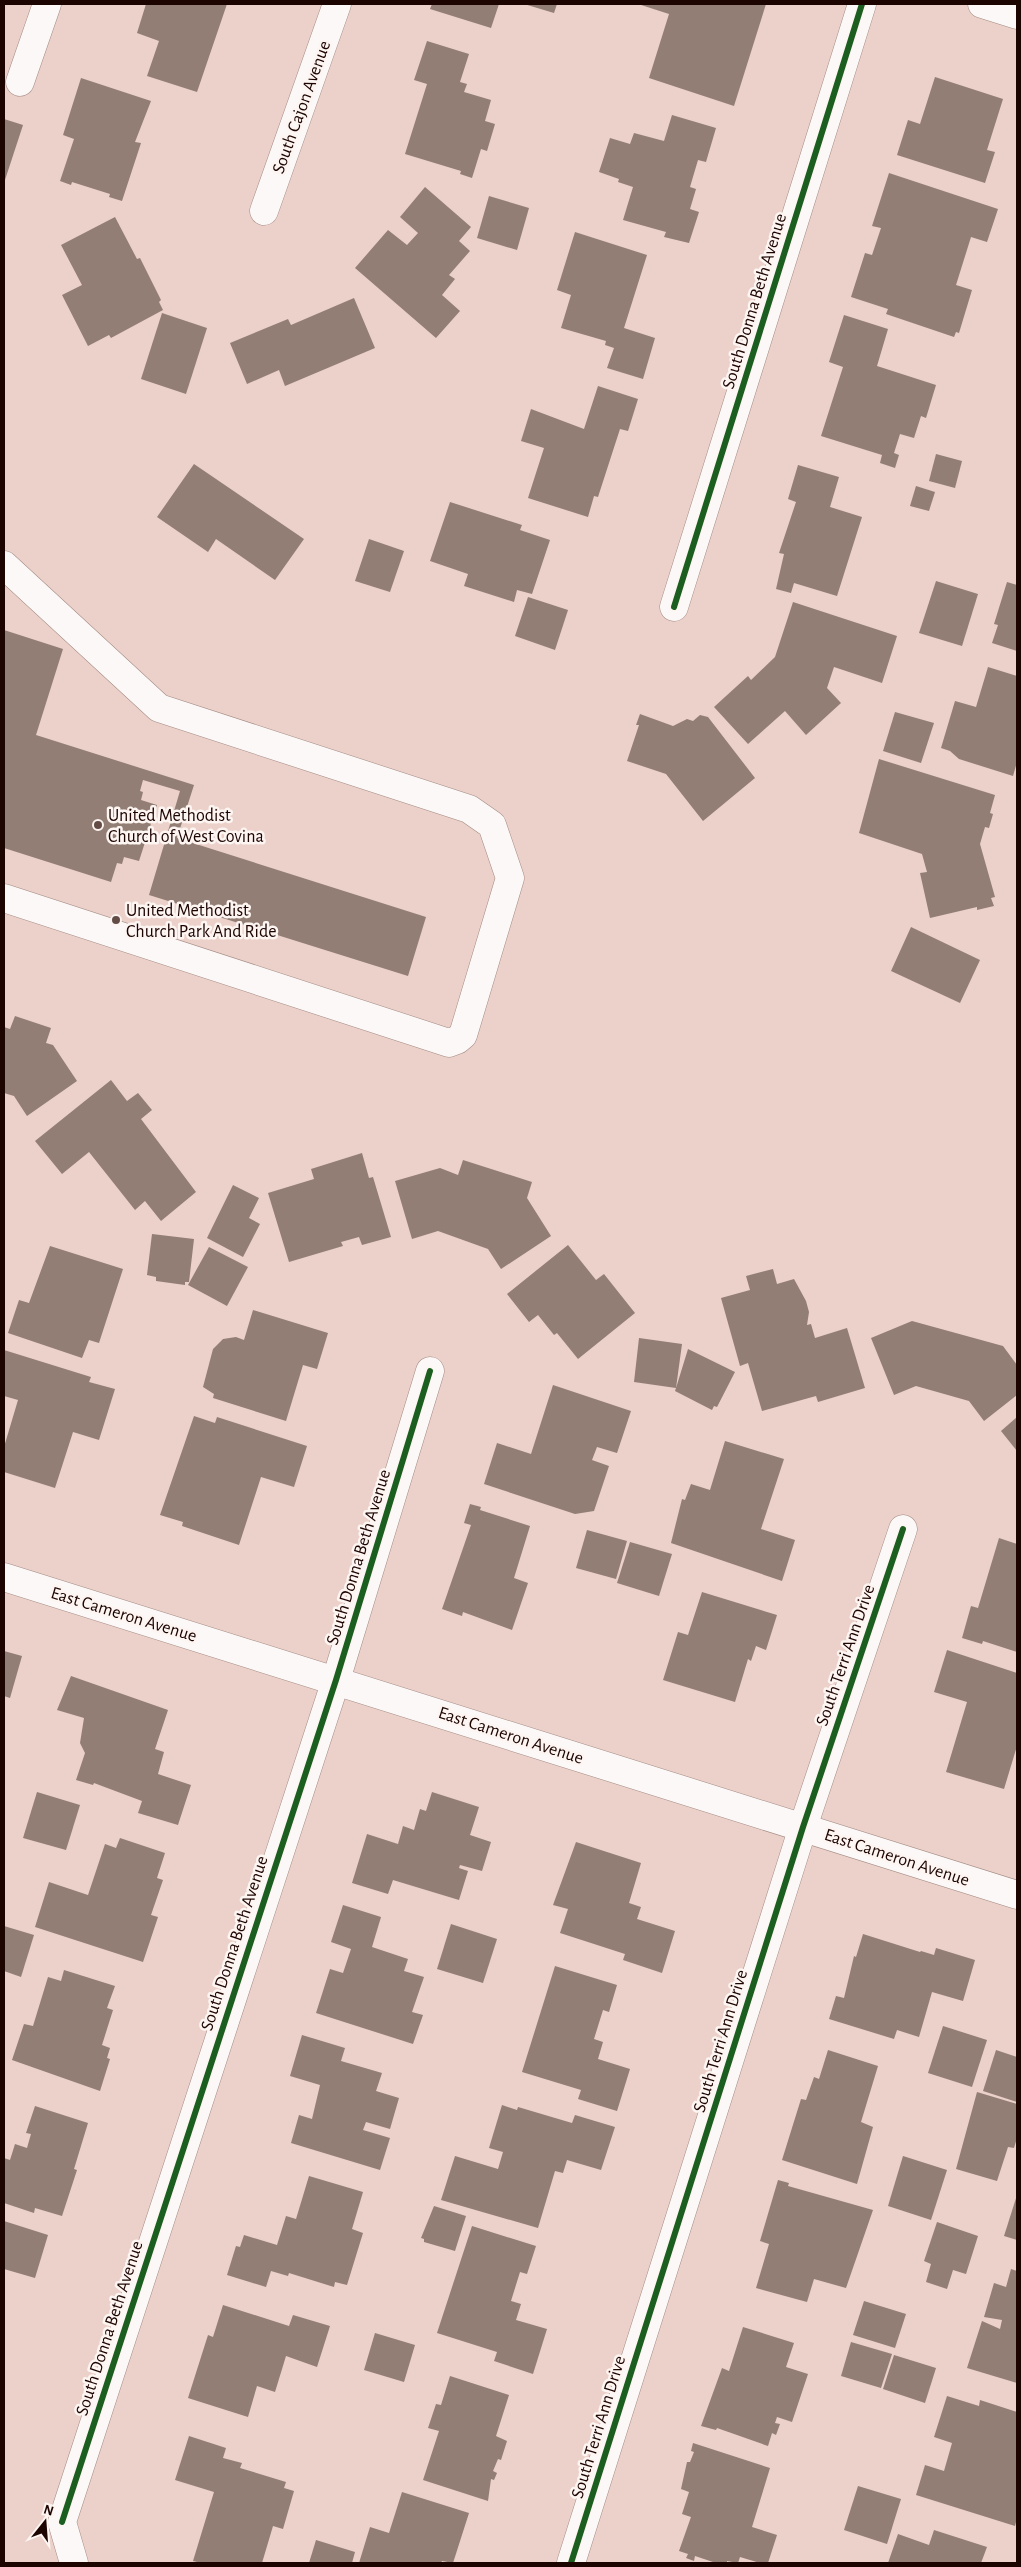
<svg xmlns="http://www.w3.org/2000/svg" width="1021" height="2567" viewBox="0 0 1021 2567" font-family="'Alegreya Sans',sans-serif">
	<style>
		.building { fill: #927e74 }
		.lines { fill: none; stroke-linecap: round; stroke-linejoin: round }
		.minor-casing { stroke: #a38b83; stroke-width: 29 }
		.major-casing { stroke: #a38b83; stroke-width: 29 }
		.minor { stroke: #fcf8f7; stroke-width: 28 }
		.major { stroke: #fcf8f7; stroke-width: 28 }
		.cycleway-casing { stroke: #fdf5f2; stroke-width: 9 }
		.cycleway { stroke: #1b5e20; stroke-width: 6 }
		.poi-dot { fill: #644c46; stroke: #fdf5f2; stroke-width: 2 }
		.labels { text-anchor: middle; stroke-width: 5; stroke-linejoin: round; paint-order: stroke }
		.street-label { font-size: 18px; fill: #1c0400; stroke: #fdf5f2 }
		.poi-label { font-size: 18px; fill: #1c0400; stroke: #fdf5f2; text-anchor: start }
	</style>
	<rect width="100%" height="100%" fill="#ebd1c9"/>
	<g class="building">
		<polygon points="146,4 227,4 197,92 147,76 159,41 137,33"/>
		<polygon points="432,4 499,4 491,28 430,9"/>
		<polygon points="524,4 557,4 554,13"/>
		<polygon points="638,4 766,4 734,106 649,78 669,14"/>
		<polygon points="427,41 469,54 460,82 467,84 464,92 491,100 485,121 495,124 487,151 481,149 472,178 460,174 461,171 405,154 427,84 414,80"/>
		<polygon points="935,77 1003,99 987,150 995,152 985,183 897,155 908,120 920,124"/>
		<polygon points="81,78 151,101 135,142 141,143 122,201 109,197 110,194 72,182 71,185 60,181 74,139 63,135"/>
		<polygon points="672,115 716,128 706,162 698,160 690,187 696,189 690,209 699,212 689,243 664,237 666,232 623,220 633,187 618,182 619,179 599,172 610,138 630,144 634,133 664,141"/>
		<polygon points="4,119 23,125 4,183"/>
		<polygon points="889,173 998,209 987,242 971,237 956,285 972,290 959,333 956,332 954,337 886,314 888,309 851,297 865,253 872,255 881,228 872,226"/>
		<polygon points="425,187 471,227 459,241 470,251 449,275 455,279 442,295 460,311 436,338 355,268 388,230 407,245 418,233 400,217"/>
		<polygon points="489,196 529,208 517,250 477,238"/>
		<polygon points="115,217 137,259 140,258 161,300 159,302 163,310 111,338 109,335 88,346 62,295 82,285 61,245"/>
		<polygon points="575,232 647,255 624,328 655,338 643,379 607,368 614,348 605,345 606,341 561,328 571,295 557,290"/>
		<polygon points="354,298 375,348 285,386 279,370 247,384 230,343 288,319 291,325"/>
		<polygon points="162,313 207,328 186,394 141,379"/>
		<polygon points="844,315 888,329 877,366 936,385 926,418 921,416 914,438 900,434 894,453 899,455 895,468 880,463 882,455 821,436 843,367 829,362"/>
		<polygon points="598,386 638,399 628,431 620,429 598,497 594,496 588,517 528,498 544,448 521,441 531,409 584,429"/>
		<polygon points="936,454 962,461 955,488 929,481"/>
		<polygon points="194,464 304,539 275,580 216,539 208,552 157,517"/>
		<polygon points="798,465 839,477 830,507 862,517 837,596 794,583 791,593 776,589 784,554 779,553 796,502 788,499"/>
		<polygon points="916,486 935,492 929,511 910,506"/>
		<polygon points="450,502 522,525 520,530 550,540 532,594 517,590 514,602 464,586 468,574 430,561"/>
		<polygon points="369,539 404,551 390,592 355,581"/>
		<polygon points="936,581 978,594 962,646 919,633"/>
		<polygon points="1007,582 1017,585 1017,651 992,643 998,625 994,624"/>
		<polygon points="528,597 568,610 555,650 515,636"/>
		<polygon points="793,602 897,636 882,683 834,667 827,688 841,703 806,735 785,711 748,744 714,707 748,676 751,680 775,657"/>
		<polygon points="4,630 63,649 36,735 194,785 177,838 426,917 408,976 149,895 180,791 143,780 140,791 143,792 141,800 157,805 139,861 124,857 122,864 117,863 111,882 4,848"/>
		<polygon points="988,667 1017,676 1017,762 1013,776 959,759 950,751 941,748 955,701 976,707"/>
		<polygon points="895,712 934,723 921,763 883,751"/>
		<polygon points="640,714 673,726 687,719 693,721 700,715 708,717 755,778 703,821 666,774 627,761 639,725 636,725"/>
		<polygon points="879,759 995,795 990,813 993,814 989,828 985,827 980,844 995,897 991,898 994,906 977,910 977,907 930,918 920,873 927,872 922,854 859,833"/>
		<polygon points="911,927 980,960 960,1003 891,971"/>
		<polygon points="15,1016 51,1028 46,1043 53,1045 77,1081 27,1116 14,1096 4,1093 4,1027 10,1029"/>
		<polygon points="111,1080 127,1101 138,1093 152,1110 141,1119 196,1192 161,1221 145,1201 135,1210 89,1152 62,1174 35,1141"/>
		<polygon points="362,1153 369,1178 373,1177 391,1237 362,1245 359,1237 341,1242 343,1246 289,1262 268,1193 314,1179 311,1169"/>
		<polygon points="463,1160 532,1182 527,1198 551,1236 501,1269 488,1249 438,1231 412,1239 395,1181 440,1168 458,1175"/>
		<polygon points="233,1185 259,1198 249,1218 260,1224 243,1257 207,1238"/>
		<polygon points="152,1234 194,1239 189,1282 185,1282 185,1285 156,1281 156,1277 147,1275"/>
		<polygon points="568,1245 596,1280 604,1274 635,1313 578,1359 557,1333 554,1335 538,1315 529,1322 507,1294"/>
		<polygon points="50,1246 123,1269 99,1343 89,1340 82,1358 8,1333 19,1300 29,1303"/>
		<polygon points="209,1247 248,1267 227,1306 188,1285"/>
		<polygon points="773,1269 777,1284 794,1279 806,1301 809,1312 807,1325 811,1324 815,1338 847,1328 865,1388 818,1402 816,1396 762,1411 748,1363 740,1366 721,1298 750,1290 746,1276"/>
		<polygon points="253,1310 328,1333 317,1369 303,1365 286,1421 213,1398 214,1394 203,1387 213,1349 223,1339 236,1337 244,1340"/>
		<polygon points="912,1321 1003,1346 1017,1365 1017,1395 984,1421 969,1401 916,1386 894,1395 871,1338"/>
		<polygon points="639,1338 682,1344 676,1388 688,1349 735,1372 717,1407 714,1406 712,1410 675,1391 676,1388 634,1382"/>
		<polygon points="4,1350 91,1377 89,1382 115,1389 99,1440 73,1432 55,1488 4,1472 4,1447 18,1400 4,1396"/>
		<polygon points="553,1385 631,1411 617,1453 597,1447 592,1460 609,1466 594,1511 575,1514 484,1484 497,1443 531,1454"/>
		<polygon points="194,1416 215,1423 217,1417 307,1446 294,1487 261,1477 239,1545 182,1526 183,1522 160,1515"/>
		<polygon points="1017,1417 1017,1451 1001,1431"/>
		<polygon points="725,1441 784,1459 761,1529 795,1540 782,1581 671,1543 682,1499 685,1500 691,1484 710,1490"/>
		<polygon points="470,1504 481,1507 480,1510 530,1526 514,1578 528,1583 512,1630 463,1612 462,1616 442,1609 471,1525 464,1523"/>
		<polygon points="587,1530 627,1541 616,1579 576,1568"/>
		<polygon points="999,1538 1017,1544 1017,1652 983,1641 982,1644 962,1638 971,1606 978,1608"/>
		<polygon points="630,1542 672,1554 659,1596 617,1583"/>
		<polygon points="702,1592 777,1615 766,1650 756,1646 751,1661 748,1659 735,1702 663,1680 678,1632 688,1635"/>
		<polygon points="947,1650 1017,1673 1017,1746 1004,1789 946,1772 967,1702 934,1692"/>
		<polygon points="4,1651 22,1656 10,1698 4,1696"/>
		<polygon points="71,1676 168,1710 155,1749 164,1752 158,1774 191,1785 178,1825 138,1813 142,1801 94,1783 93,1785 76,1780 85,1753 80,1743 84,1718 57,1710"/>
		<polygon points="37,1792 80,1805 66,1850 23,1838"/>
		<polygon points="432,1792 479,1807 470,1835 491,1842 482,1871 460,1865 459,1868 468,1871 459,1900 393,1880 388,1894 352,1883 367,1834 398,1844 403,1826 414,1830 420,1809 426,1811"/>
		<polygon points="120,1838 165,1853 157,1878 163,1880 151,1915 158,1917 143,1962 35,1927 49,1882 88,1895 105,1844 116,1848"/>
		<polygon points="576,1842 641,1863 629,1903 641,1907 637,1919 675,1931 662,1973 623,1960 625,1954 560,1933 568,1909 553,1905"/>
		<polygon points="343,1905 381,1917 372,1947 408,1959 404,1971 424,1977 412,2012 423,2015 413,2044 316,2013 330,1969 343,1973 351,1949 331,1942"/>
		<polygon points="451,1924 497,1939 483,1983 437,1969"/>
		<polygon points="4,1926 34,1935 21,1977 4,1971"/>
		<polygon points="863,1934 920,1952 921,1951 934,1955 936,1948 975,1960 963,2001 932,1992 919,2037 897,2030 894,2039 829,2019 836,1996 844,1998 854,1956 856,1957"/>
		<polygon points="555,1966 617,1985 609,2012 603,2010 594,2039 603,2042 598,2059 630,2069 617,2111 578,2099 581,2090 522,2072"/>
		<polygon points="64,1970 115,1986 107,2008 113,2010 102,2045 110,2048 107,2058 110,2059 100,2091 12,2060 24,2024 33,2026 48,1977 61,1981"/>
		<polygon points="943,2026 987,2040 972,2087 928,2073"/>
		<polygon points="302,2035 345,2048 341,2061 382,2073 376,2091 399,2098 390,2129 366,2122 363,2130 390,2138 380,2170 291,2143 299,2115 312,2119 320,2085 290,2076"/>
		<polygon points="828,2050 878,2066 861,2122 873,2127 857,2184 782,2160 801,2099 806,2100 814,2077 819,2079"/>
		<polygon points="996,2050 1017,2057 1017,2102 983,2091"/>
		<polygon points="977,2092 1017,2104 1017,2138 1014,2148 1008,2147 997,2181 956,2169"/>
		<polygon points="502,2105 517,2110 518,2107 572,2123 575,2115 615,2127 601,2170 567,2160 563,2173 555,2171 538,2228 441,2200 455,2156 498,2169 503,2152 489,2148"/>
		<polygon points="35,2106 88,2123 74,2169 77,2170 62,2216 35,2208 34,2213 4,2203 4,2158 10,2160 15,2144 27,2148 31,2134 26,2133"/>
		<polygon points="903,2156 947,2170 931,2220 888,2206"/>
		<polygon points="309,2176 363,2192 352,2229 363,2233 347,2285 335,2282 334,2287 289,2273 288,2276 271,2271 266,2287 227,2275 236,2246 240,2247 244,2235 277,2245 286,2216 296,2219"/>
		<polygon points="778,2180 789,2183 788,2186 873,2210 846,2288 814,2279 807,2302 756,2288 769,2244 760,2241"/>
		<polygon points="1017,2195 1017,2240 1004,2236"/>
		<polygon points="434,2206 466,2216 455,2251 424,2242 424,2239 421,2238"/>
		<polygon points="4,2221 48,2235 35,2278 4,2269"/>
		<polygon points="937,2222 978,2236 966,2274 953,2270 947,2289 926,2282 931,2264 924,2261"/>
		<polygon points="472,2226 536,2246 527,2274 520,2272 511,2301 521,2304 516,2320 547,2329 533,2374 494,2361 497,2352 437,2333"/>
		<polygon points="1011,2269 1017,2271 1017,2383 967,2368 982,2321 1000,2329 1002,2320 984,2317 994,2283 1006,2287"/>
		<polygon points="864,2301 906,2314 895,2348 853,2335"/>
		<polygon points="223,2305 289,2326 293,2315 330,2326 317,2367 286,2356 275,2392 257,2386 248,2417 188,2398 208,2335 213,2337"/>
		<polygon points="743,2327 794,2343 786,2367 808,2374 792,2422 777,2417 775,2423 780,2424 776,2435 772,2433 768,2446 717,2428 716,2430 701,2426 722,2368 729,2371"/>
		<polygon points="375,2333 415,2345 404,2382 364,2370"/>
		<polygon points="851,2342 892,2354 881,2388 841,2376"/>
		<polygon points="894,2355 936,2368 925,2403 883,2389"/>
		<polygon points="450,2376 509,2395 496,2436 507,2441 501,2460 498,2459 493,2471 497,2473 494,2480 491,2479 488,2501 423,2480 439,2431 428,2428 436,2404 441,2405"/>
		<polygon points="947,2396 979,2406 980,2400 1017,2412 1017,2518 1015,2526 916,2495 925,2465 944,2471 952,2443 934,2437"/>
		<polygon points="189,2436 226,2448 223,2458 242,2463 240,2468 286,2482 284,2488 294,2491 283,2529 273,2526 262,2563 201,2563 193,2561 214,2492 175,2480"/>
		<polygon points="693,2443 770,2468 752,2527 777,2535 768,2563 760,2563 740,2557 738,2563 727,2561 727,2563 716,2563 695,2556 694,2561 686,2558 688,2554 679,2551 691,2517 682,2514 689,2492 681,2489 687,2462 690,2462 694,2452 691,2451"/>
		<polygon points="858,2486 901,2499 887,2544 844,2530"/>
		<polygon points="402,2492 469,2513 453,2563 442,2561 441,2563 359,2563 370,2527 389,2533"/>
		<polygon points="934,2530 987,2547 981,2563 888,2563 898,2534 929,2545"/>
		<polygon points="316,2540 355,2552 352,2563 309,2563"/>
	</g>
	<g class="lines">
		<defs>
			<g id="minor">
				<polyline points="982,4 1017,15"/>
				<polyline points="20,82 47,4"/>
				<polyline points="264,211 337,4"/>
				<polyline points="4,565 159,708 469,809 492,825 510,878 463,1035 457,1040 449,1043 4,898"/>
				<polyline points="674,607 862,4"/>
				<polyline points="74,2563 62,2522 336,1680 430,1371"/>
				<polyline points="571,2563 803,1827 903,1529"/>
			</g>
			<polyline id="major" points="4,1577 1017,1895"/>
		</defs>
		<use href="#minor" class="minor-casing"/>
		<use href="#major" class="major-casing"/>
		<use href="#minor" class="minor"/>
		<use href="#major" class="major"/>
		<defs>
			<g id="cycleway">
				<polyline points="674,607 862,4"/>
				<polyline points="62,2522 336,1680 430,1371"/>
				<polyline points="571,2563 803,1827 903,1529"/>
			</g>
		</defs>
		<use href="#cycleway" class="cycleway-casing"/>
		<use href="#cycleway" class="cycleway"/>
	</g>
	<g class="poi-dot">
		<circle cx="98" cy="825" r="5"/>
		<circle cx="116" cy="920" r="5"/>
	</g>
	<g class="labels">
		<g class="street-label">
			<text transform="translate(301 107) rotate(-70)" y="6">South Cajon Avenue</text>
			<text transform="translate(754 301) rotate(-73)" y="6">South Donna Beth Avenue</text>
			<text transform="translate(358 1557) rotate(-73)" y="6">South Donna Beth Avenue</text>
			<text transform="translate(124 1614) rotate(17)" y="6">East Cameron Avenue</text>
			<text transform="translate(845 1655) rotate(-71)" y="6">South Terri Ann Drive</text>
			<text transform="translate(511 1735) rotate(18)" y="6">East Cameron Avenue</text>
			<text transform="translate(897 1857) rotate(18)" y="6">East Cameron Avenue</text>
			<text transform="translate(234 1943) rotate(-72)" y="6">South Donna Beth Avenue</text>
			<text transform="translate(720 2041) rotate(-73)" y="6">South Terri Ann Drive</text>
			<text transform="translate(109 2328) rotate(-72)" y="6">South Donna Beth Avenue</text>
			<text transform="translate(598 2427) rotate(-73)" y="6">South Terri Ann Drive</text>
		</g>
		<g class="poi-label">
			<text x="108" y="821">United Methodist<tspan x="108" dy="21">Church of West Covina</tspan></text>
			<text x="126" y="916">United Methodist<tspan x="126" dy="21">Church Park And Ride</tspan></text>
		</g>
	</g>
	<rect width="1021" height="2567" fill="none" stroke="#1c0400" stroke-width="10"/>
	<g transform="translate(45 2522) rotate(17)" stroke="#fdf5f2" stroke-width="4" paint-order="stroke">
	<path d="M0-4L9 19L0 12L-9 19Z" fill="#1c0400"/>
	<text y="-8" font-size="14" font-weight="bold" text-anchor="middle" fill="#1c0400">N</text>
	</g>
</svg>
